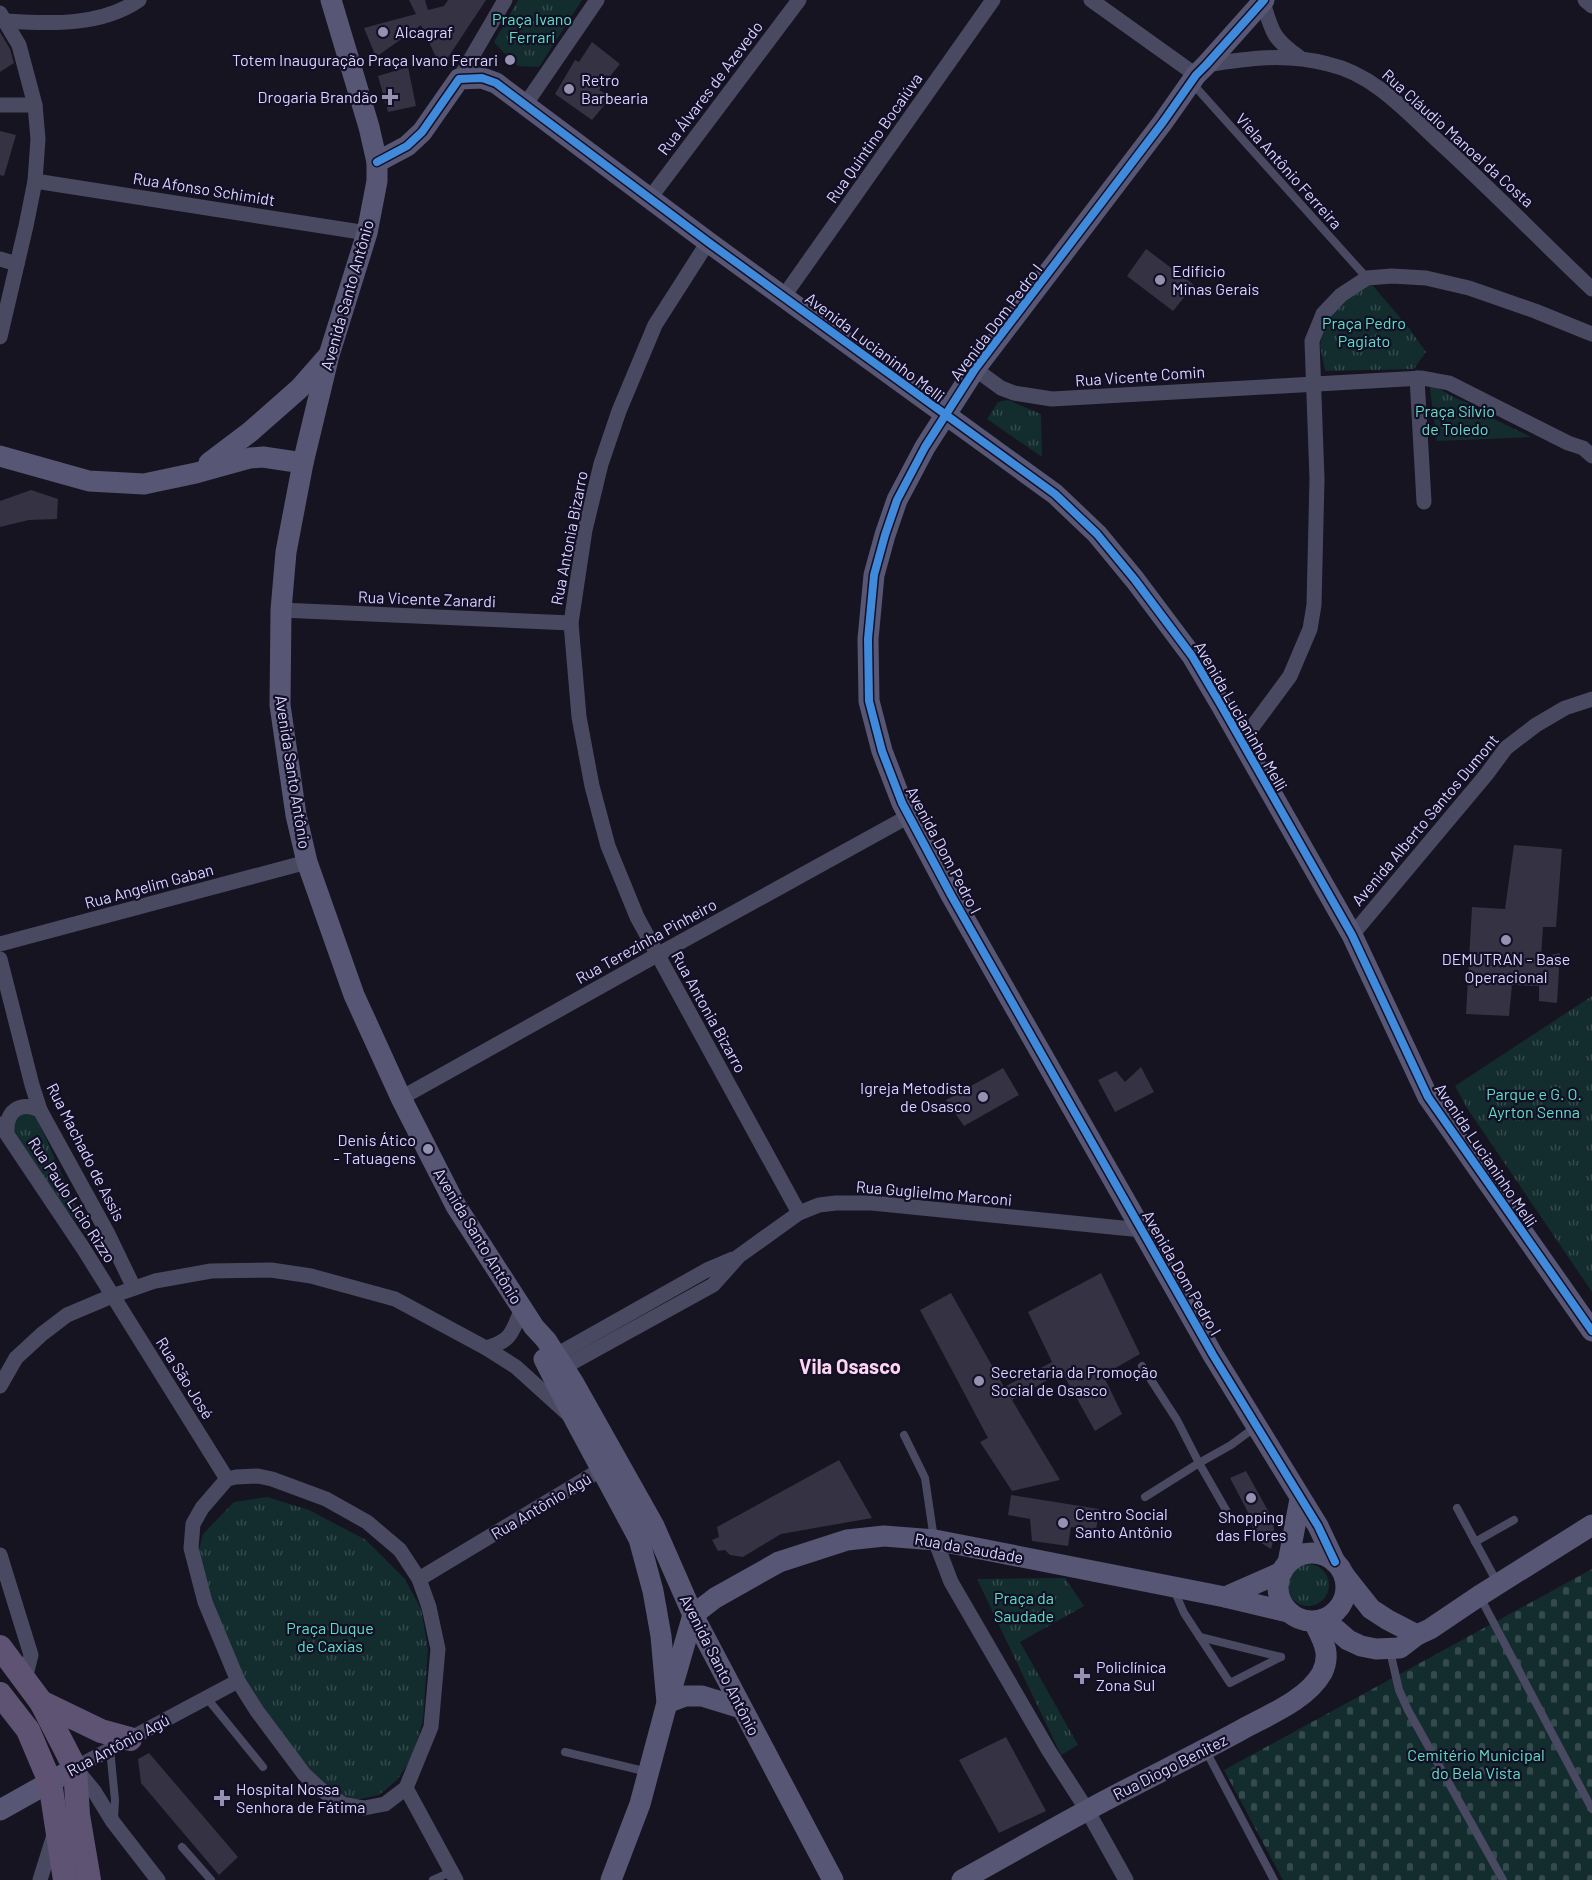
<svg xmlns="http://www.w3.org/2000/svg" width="1592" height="1880" viewBox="0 0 1592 1880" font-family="Barlow,sans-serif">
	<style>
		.cemetery { fill: url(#cemetery-stones) }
		.park { fill: url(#park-tufts) }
		.building { fill: #343243 }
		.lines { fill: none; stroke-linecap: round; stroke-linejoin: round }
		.lane { stroke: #4a4962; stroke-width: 8 }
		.street { stroke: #4a4962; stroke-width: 15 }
		.secondary { stroke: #575674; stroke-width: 21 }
		.primary { stroke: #5e5373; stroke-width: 24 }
		.cycleway-casing { stroke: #130f26; stroke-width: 11 }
		.cycleway { stroke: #408adc; stroke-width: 8 }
		.poi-dot { fill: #9591b1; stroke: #130f26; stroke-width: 2 }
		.labels { text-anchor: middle; stroke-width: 4.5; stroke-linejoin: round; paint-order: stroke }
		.park-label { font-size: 16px; fill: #5fe0c0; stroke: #130f26 }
		.poi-label { font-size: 16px; fill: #d9d4ff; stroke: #130f26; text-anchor: start }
		.street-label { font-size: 16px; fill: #d9d4ff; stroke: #130f26 }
		.quarter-label { font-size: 20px; font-weight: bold; fill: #ffd6f0; stroke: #130f26 }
	</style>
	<defs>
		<pattern id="cemetery-stones" width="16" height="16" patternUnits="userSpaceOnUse" patternTransform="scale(1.5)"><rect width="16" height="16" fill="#132c2d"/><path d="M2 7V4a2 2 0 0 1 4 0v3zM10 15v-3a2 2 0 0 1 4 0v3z" fill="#354a4c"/></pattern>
		<pattern id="park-tufts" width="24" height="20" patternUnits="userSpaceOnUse" patternTransform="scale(1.5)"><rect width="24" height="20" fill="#132c2d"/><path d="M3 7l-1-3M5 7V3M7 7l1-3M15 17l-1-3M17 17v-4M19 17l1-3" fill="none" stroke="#354a4c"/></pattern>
	</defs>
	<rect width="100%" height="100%" fill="#161421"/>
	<polygon class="cemetery" points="1592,1569 1592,1880 1283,1880 1224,1770"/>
	<g class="park">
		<polygon points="518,0 582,0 539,67 518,66 507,56 494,42"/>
		<polygon points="1368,280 1409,328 1426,352 1414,369 1325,371 1320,345 1327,320 1344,298"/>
		<polygon points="1429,382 1453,397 1468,403 1496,420 1531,437 1437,441"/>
		<polygon points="1008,400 1041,414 1042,457 987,419 998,402"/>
		<polygon points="1592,996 1592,1292 1467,1108 1455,1086"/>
		<polygon points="23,1111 36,1116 90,1238 56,1198 13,1132 15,1116"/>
		<polygon points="267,1497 309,1510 366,1540 405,1579 421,1609 428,1649 423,1720 412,1758 397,1780 379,1795 355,1800 326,1788 301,1759 262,1705 229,1653 197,1557 203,1534 234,1502"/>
		<circle cx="1308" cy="1585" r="21"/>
		<polygon points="1065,1578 1084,1606 1020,1642 1078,1745 1061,1755 977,1579"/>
	</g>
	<g class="building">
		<polygon points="409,0 425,0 428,10 444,6 448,0 486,0 441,68 421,25 376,57 364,28 416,14"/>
		<polygon points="0,32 10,49 14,63 0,72"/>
		<polygon points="592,42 620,64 599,90 611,97 592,120 555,94 575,60 579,62"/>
		<polygon points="408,67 416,106 388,112 378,76"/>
		<polygon points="0,131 16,135 4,176 0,175"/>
		<polygon points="1146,249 1194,285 1173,311 1127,276"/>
		<polygon points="31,490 58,499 57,519 29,520 0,527 0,501"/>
		<polygon points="1514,845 1562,849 1556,927 1543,927 1541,957 1560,953 1557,1003 1539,1001 1539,986 1512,985 1509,1016 1466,1014 1472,907 1505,909"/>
		<polygon points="1141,1067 1154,1092 1115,1112 1098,1080 1116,1071 1125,1082"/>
		<polygon points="1003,1068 1019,1095 964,1126 946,1100"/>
		<polygon points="1101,1273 1140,1354 1103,1375 1122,1414 1095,1431 1062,1372 1012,1400 1060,1480 1012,1491 980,1442 988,1438 920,1310 951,1293 1004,1387 1052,1362 1028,1312"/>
		<polygon points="839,1460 872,1518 781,1534 743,1557 730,1555 725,1550 718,1551 712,1540 719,1537 717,1527"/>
		<polygon points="1246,1471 1272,1518 1275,1535 1271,1549 1253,1538 1252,1520 1230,1478"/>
		<polygon points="1011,1495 1099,1509 1096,1531 1071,1527 1068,1546 1032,1541 1030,1519 1008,1515"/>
		<polygon points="1006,1737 1046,1811 999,1833 959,1760"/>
		<polygon points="149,1753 238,1857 219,1875 141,1783 138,1759"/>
	</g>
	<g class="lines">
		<g class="lane">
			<polyline points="1192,83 1367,278"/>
			<polyline points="1142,1366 1177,1420 1199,1463 1231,1445 1254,1428"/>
			<polyline points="904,1435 925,1478 934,1539"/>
			<polyline points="1145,1497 1199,1463 1230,1517"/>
			<polyline points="1457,1508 1498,1584"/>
			<polyline points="1475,1542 1514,1520"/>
			<polyline points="1174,1590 1184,1613 1230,1683 1281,1657"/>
			<polyline points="1480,1597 1592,1809"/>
			<polyline points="1200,1637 1281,1657"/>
			<polyline points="1390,1651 1399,1690 1408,1710 1503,1880"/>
			<polyline points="206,1697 263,1767"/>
			<polyline points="110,1749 115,1800 114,1818"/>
			<polyline points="1206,1751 1274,1880"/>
			<polyline points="565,1752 648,1772"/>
			<polyline points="182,1847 211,1880"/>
			<polyline points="433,1880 451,1872"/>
		</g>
		<g class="street">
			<polyline points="1091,0 1196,75"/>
			<polyline points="1585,0 1592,6"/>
			<path d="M1263,2C1272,32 1273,39 1299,57"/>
			<polyline points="0,13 19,45 35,105 38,139 35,181 26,226 0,337"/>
			<path d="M7,21C51,24 101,26 139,0"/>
			<path d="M1206,65C1249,58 1285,53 1328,64C1373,74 1405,110 1438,141C1491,189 1540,240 1592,289"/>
			<polyline points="459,79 505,0"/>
			<polyline points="0,105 35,105"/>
			<polyline points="525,105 597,0"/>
			<polyline points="35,181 367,233"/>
			<polyline points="650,198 799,0"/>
			<polyline points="708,242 655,325 619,411 601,464 585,530 571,623 579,717 592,786 608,846 637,917 799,1213"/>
			<polyline points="0,259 17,264"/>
			<polyline points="784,296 993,0"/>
			<polyline points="975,369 1001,388 1014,393 1052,399 1422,378 1449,383 1568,443 1583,448 1592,456"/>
			<polyline points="1417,378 1424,502"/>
			<polyline points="281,610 571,623"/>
			<polyline points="1242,741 1290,676 1310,629 1314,605 1317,479 1312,341 1323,314 1341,295 1367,278 1392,276 1426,278 1469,288 1535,311 1592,334"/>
			<polyline points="1352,935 1486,775 1506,748 1536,725 1565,708 1592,699"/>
			<polyline points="0,944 307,862"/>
			<polyline points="0,959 32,1085 40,1110 107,1232 134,1288"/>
			<polyline points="401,1098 657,955 909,816"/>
			<polyline points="0,1124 83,1248 227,1479"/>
			<path d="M7,1132C6,1110 21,1101 40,1110"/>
			<path d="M486,1348C513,1340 511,1333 522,1309"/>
			<polyline points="549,1359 707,1270 733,1259"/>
			<polyline points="557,1371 713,1285 739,1256 799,1213 819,1205 836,1203 872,1203 1142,1230"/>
			<polyline points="0,1386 16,1358 42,1334 67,1315 112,1296 155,1281 211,1271 271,1270 311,1276 395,1299 486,1348 516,1367 569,1415"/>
			<polygon points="258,1476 272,1479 326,1499 367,1522 400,1550 419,1579 429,1607 438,1649 431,1727 406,1788 385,1804 364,1808 343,1804 320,1789 304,1774 257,1711 238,1681 205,1602 191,1548 193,1524 202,1508 227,1479 236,1477"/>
			<polyline points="935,1540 951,1582 1049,1751 1087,1810 1126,1880"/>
			<polyline points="0,1555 31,1655 25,1679"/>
			<polyline points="419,1579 602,1469"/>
			<polyline points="406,1788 456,1880"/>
			<polyline points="40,1880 54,1835"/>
			<polyline points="158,1880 113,1822 94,1791 75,1768 238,1681"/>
		</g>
		<g class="secondary">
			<polyline points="331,0 369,127 377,162 377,181 367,233 329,355 303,463 286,552 281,610 280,705 296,815 307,862 354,995 401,1098 456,1206 534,1327 546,1340 573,1382 654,1526 693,1615 833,1880"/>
			<polyline points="1264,0 1206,65 1196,75 1163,122 975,369 925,447 897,500 885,535 874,575 868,639 869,701 882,751 902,803 951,895 1213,1355 1318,1526 1335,1562"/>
			<polyline points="377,162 407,146 422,132 459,79 482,78 496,83 708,242 1055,494 1097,534 1135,580 1192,656 1221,705 1352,935 1428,1097 1592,1331"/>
			<polyline points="0,456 89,481 144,484 196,473 250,458 263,457 303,463"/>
			<polyline points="209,463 250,432 300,388 328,356"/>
			<polyline points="544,1359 575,1420 639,1539 653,1591 661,1636 667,1703 640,1804 611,1880"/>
			<circle cx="1312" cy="1587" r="34"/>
			<polyline points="1288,1563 1300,1499"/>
			<polyline points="1344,1575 1371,1609 1388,1620 1417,1635"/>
			<polyline points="1225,1597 1282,1572"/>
			<polyline points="693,1615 715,1598 779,1562 847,1540 884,1536 935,1540 1225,1597 1288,1612"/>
			<polyline points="1324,1619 1348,1640 1361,1646 1376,1649 1400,1648 1417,1635 1430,1629 1479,1596 1592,1525"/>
			<polyline points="671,1691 693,1615"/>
			<polyline points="667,1703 685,1696 702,1696 741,1708"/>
			<polyline points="0,1810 75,1768"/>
			<path d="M962,1880C1004,1857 1045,1833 1086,1811C1137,1783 1190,1758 1241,1730C1266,1716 1307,1700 1322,1673C1332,1653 1322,1639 1314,1622"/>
		</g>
		<g class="primary">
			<polyline points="0,1647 41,1702 75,1768 78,1815 89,1880"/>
			<polyline points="0,1694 28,1730 50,1782 65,1880"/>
			<polyline points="41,1702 101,1731 130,1739"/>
		</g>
		<defs>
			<g id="cycleway">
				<polyline points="1264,0 1206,65 1196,75 1163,122 975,369 925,447 897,500 885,535 874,575 868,639 869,701 882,751 902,803 951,895 1213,1355 1318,1526 1335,1562"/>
				<polyline points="377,162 407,146 422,132 459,79 482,78 496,83 708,242 1055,494 1097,534 1135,580 1192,656 1221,705 1352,935 1428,1097 1592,1331"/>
			</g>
		</defs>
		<use href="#cycleway" class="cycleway-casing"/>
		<use href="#cycleway" class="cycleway"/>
	</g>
	<g class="poi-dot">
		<circle cx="383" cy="32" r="6"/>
		<circle cx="510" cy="60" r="6"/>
		<circle cx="569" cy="89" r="6"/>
		<path d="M387 88h6v6h6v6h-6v6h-6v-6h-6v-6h6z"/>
		<circle cx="1160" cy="280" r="6"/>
		<circle cx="1506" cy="940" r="6"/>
		<circle cx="983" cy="1097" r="6"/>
		<circle cx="428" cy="1149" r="6"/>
		<circle cx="979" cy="1381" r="6"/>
		<circle cx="1251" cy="1498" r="6"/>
		<circle cx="1063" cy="1523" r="6"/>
		<path d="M1079 1667h6v6h6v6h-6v6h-6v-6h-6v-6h6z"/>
		<path d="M219 1789h6v6h6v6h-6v6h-6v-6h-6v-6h6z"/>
	</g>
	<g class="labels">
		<g class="park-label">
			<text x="532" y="25">Praça Ivano<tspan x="532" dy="18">Ferrari</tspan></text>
			<text x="1364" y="329">Praça Pedro<tspan x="1364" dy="18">Pagiato</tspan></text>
			<text x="1455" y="417">Praça Sílvio<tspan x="1455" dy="18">de Toledo</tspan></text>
			<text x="1534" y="1100">Parque e G. O.<tspan x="1534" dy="18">Ayrton Senna</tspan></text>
			<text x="1024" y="1604">Praça da<tspan x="1024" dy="18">Saudade</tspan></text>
			<text x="330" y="1634">Praça Duque<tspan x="330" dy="18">de Caxias</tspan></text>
			<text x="1476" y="1761">Cemitério Municipal<tspan x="1476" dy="18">do Bela Vista</tspan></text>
		</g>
		<g class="poi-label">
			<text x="395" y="38">Alcagraf</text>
			<text x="498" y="66" text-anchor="end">Totem Inauguração Praça Ivano Ferrari</text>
			<text x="581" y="86">Retro<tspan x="581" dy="18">Barbearia</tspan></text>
			<text x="378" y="103" text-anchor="end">Drogaria Brandão</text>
			<text x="1172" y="277">Edificio<tspan x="1172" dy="18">Minas Gerais</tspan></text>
			<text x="1506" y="965" text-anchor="middle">DEMUTRAN - Base<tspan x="1506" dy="18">Operacional</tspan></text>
			<text x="971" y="1094" text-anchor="end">Igreja Metodista<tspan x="971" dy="18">de Osasco</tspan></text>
			<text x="416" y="1146" text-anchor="end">Denis Ático<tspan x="416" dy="18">- Tatuagens</tspan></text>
			<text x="991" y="1378">Secretaria da Promoção<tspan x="991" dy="18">Social de Osasco</tspan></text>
			<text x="1075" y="1520">Centro Social<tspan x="1075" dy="18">Santo Antônio</tspan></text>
			<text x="1251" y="1523" text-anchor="middle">Shopping<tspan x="1251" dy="18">das Flores</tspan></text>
			<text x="1096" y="1673">Policlínica<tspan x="1096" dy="18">Zona Sul</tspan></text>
			<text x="236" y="1795">Hospital Nossa<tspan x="236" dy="18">Senhora de Fátima</tspan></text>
		</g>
		<g class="street-label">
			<text transform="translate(710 88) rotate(-53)" y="6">Rua Álvares de Azevedo</text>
			<text transform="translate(874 138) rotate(-55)" y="6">Rua Quintino Bocaiúva</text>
			<text transform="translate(1458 138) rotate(42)" y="6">Rua Cláudio Manoel da Costa</text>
			<text transform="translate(1289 171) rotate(48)" y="6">Viela Antônio Ferreira</text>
			<text transform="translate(204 189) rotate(9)" y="6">Rua Afonso Schimidt</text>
			<text transform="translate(347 295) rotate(-74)" y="6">Avenida Santo Antônio</text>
			<text transform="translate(996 322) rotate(-53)" y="6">Avenida Dom Pedro I</text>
			<text transform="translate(875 347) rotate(37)" y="6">Avenida Lucianinho Melli</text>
			<text transform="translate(1140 376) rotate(-4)" y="6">Rua Vicente Comin</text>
			<text transform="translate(569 538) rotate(-79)" y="6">Rua Antonia Bizarro</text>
			<text transform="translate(427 599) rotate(2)" y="6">Rua Vicente Zanardi</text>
			<text transform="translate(1241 716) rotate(60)" y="6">Avenida Lucianinho Melli</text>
			<text transform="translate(293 772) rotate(81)" y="6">Avenida Santo Antônio</text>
			<text transform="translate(1425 820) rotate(-50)" y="6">Avenida Alberto Santos Dumont</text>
			<text transform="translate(944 850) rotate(62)" y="6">Avenida Dom Pedro I</text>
			<text transform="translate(149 886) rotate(-15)" y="6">Rua Angelim Gaban</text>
			<text transform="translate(646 941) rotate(-29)" y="6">Rua Terezinha Pinheiro</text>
			<text transform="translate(709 1012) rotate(61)" y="6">Rua Antonia Bizarro</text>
			<text transform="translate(86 1152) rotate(63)" y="6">Rua Machado de Assis</text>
			<text transform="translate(1486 1155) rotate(56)" y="6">Avenida Lucianinho Melli</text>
			<text transform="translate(934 1193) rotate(5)" y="6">Rua Guglielmo Marconi</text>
			<text transform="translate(72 1200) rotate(57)" y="6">Rua Paulo Licio Rizzo</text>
			<text transform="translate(478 1236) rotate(59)" y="6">Avenida Santo Antônio</text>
			<text transform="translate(1182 1273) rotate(60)" y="6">Avenida Dom Pedro I</text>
			<text transform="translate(185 1378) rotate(58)" y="6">Rua São José</text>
			<text transform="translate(541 1506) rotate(-31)" y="6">Rua Antônio Agú</text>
			<text transform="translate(969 1548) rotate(10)" y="6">Rua da Saudade</text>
			<text transform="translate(720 1665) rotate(63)" y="6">Avenida Santo Antônio</text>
			<text transform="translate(118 1745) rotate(-28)" y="6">Rua Antônio Agú</text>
			<text transform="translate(1170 1767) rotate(-27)" y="6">Rua Diogo Benitez</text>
		</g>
		<g class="quarter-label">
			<text x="850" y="1374">Vila Osasco</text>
		</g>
	</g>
</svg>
